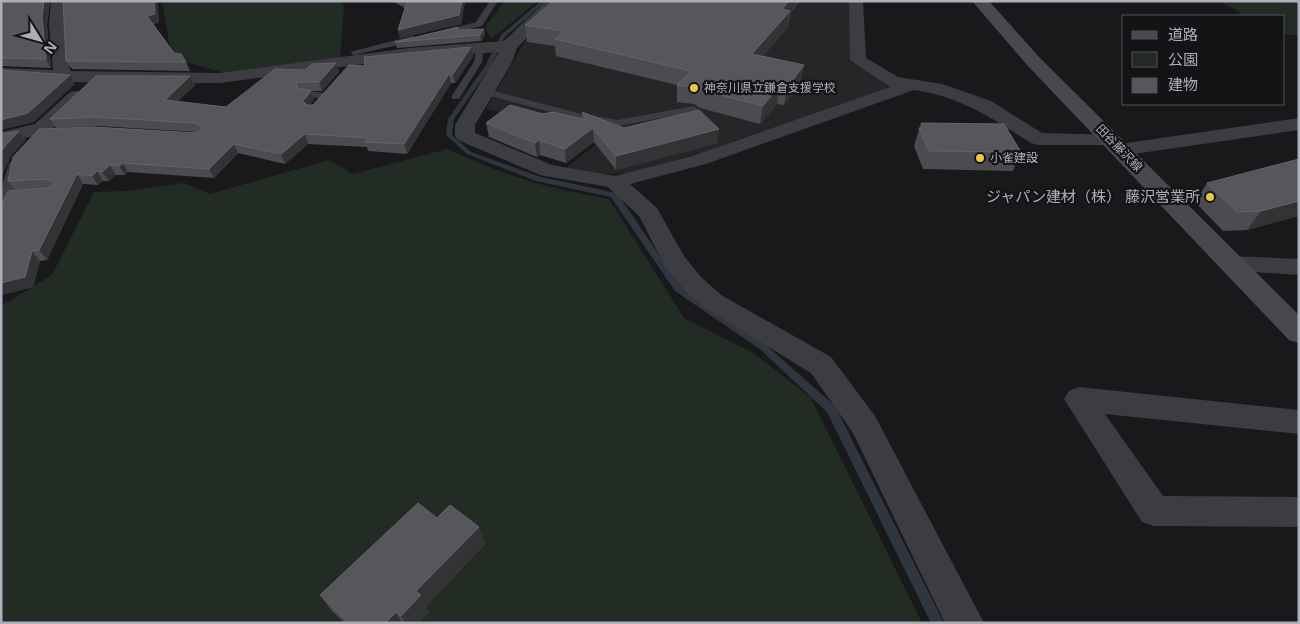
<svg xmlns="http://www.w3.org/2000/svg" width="1300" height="624" viewBox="0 0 1300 624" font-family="'Open Sans','Noto Sans JP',sans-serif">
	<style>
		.built { fill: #262528 }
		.green { fill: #232b25 }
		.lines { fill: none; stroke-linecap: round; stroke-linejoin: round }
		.stream { fill: #2f363f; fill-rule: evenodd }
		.lane { fill: #3c3c42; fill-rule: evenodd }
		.street { fill: #3c3c42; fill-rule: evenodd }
		.secondary { fill: #484950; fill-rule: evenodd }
		.wall { fill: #4b4b50 }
		.shaded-wall { fill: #333336 }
		.building { fill: #56565b; stroke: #63646a }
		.poi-dot { fill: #ebc841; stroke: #141416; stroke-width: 2 }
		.labels { text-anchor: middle; stroke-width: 4.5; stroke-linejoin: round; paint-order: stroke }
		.far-poi-label { font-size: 12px; fill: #acafba; stroke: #141416; text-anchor: start }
		.far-street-label { font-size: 12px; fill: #acafba; stroke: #141416 }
		.poi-label { font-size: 15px; fill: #acafba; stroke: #141416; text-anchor: end }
	</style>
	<rect width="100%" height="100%" fill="#19191b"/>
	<polygon class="built" points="566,1 851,1 851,51 888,88 722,145 723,146 630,173 595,174 566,168 613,131 535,121 486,109 525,41"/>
	<g class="green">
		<polygon points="162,1 342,1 344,7 340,57 228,74 172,58"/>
		<polygon points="505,1 538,1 491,39 485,27"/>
		<polygon points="1219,1 1299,1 1299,36 1284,34 1284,16 1238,16 1240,12"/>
		<path d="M447,149C503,175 548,189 609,199L684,318L755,354L811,398L922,623H1V306L52,275L94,192L127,191L183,183L210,194L329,160L353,174Z"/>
	</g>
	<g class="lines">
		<polygon class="stream" points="541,1 546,1 505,37 491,66 454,119 452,135 471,152 541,177 617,193 681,287 767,346 835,406 944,623 931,623 827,412 761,350 675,291 611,197 536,181 467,154 446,135 448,119 485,66 501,35"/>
		<g class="lane">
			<polygon points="490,1 498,1 482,26 440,36 436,33 476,22"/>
			<polygon points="412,36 415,37 415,41 354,55 350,52"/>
			<polygon points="477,46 484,48 482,62 459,99 453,99 451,97 474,62"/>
			<polygon points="486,89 578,113 618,120 693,106 698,109 693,112 618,126 577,119 483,94 483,90"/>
			<polygon points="305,91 326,93 331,96 326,99 302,96 300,94"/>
			<path d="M14,160L19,163C15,176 15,215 1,219L3,183L9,163Z"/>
		</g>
		<g class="street">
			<path d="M51,1H65V25L70,71L220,73L409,48L504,41L546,1H562L517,48L512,62L475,125V133L552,165L615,176L692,156L890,87L850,60L849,1H863L866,58L898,77L942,84L991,101L1042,133L1117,135L1120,139L1117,143L1110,145H1038L1031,143C992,118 961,97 914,90L706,164L630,184L657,208L684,256L700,276L721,295L831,357L875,416L984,623H945L853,433L811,373L703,307L682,288L665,266L639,216L608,187L540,175L458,140L455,136V125L499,52L409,58L220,83H95L1,78V68L53,70L49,25Z"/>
			<polygon points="76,91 82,92 85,96 49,132 1,144 1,132 35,124 70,92"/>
			<polygon points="1299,118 1299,130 1120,156 1113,154 1110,150 1113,146 1120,144"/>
			<polygon points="1232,256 1299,259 1299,275 1223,270 1220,264 1223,258"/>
			<polygon points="1079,387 1299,410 1299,434 1105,414 1163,496 1299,497 1299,527 1154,526 1142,522 1064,399 1069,391"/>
		</g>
		<polygon class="secondary" points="972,1 989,1 1040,58 1299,315 1299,343 1289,340 1028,66"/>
	</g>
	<g class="wall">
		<polygon points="1,1 50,1 47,25 51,68 1,66"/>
		<polygon points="63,1 157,1 159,22 153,24 174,53 186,62 190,71 72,69 66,61"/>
		<polygon points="392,1 465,1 461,24 400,38 398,30 405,8"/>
		<polygon points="592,2 799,2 790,14 788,27 763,56 801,82 784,105 777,104 760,124 700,108 694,104 677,102 677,85 556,56 555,46 527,42 525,25"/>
		<polygon points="458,27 459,30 484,29 485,35 481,41 397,48 395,42"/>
		<polygon points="471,47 473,56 455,83 451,83 407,154 368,151 367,147 308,144 285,164 238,153 214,178 128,172 125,175 116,175 109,181 103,181 98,185 83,184 47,260 40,261 33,287 1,295 1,206 43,189 15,190 8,181 197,132 99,126 56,128 50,119 190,76 195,85 177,102 226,107 305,70 336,63 339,72 322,91 311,91 314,99 310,105 313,105 365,66"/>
		<polygon points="582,112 624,128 717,143 616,170 594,142 566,163 540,155 537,157 489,137 486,123 543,114 582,119"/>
		<polygon points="921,123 1021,152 1013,171 923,169 914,146"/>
		<polygon points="1207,183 1299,216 1247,230 1223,231 1195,202"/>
		<polygon points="437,518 479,527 485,544 426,606 429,612 419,623 345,623 332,611 320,595"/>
	</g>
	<g class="shaded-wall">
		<polygon points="44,1 50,1 47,25 51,68 46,59 42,17"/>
		<polygon points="154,1 157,1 159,22 151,24 147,16"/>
		<polygon points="462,1 465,1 461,24 400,38 398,30"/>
		<polygon points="789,1 799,1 789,14 788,27 750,71 752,54 782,9"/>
		<polygon points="484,29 485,35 481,41 480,35"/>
		<polygon points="471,47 473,56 455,83 453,74"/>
		<polygon points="336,63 339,72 322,91 319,82"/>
		<polygon points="804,65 801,82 784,105 787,88"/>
		<polygon points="449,74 451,83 407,154 404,144"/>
		<polygon points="70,75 75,84 34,122 1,130 1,120"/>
		<polygon points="190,76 195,85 170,109 165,100"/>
		<polygon points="779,86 777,104 760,124 763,106"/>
		<polygon points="311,91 314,99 306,110 303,101"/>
		<polygon points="593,128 594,142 566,163 565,149"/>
		<polygon points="719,129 717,143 616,170 616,156"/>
		<polygon points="19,131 26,140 12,155 4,171 1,183 1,152 5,146"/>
		<polygon points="305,134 308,144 285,164 281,154"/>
		<polygon points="539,140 540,155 537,157 535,143"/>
		<polygon points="234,144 238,153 214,178 209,169"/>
		<polygon points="123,163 128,172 125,175 119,166"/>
		<polygon points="110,165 116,175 109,181 102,172"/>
		<polygon points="97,171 103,181 98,185 92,176"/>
		<polygon points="77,174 83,184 47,260 39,250"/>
		<polygon points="1299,201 1299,216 1247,230 1261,211"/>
		<polygon points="32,251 40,261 33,287 1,295 1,283"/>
		<polygon points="479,527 485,544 426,606 429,612 419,623 405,623 401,616 416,591"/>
		<polygon points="396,612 402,623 385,623"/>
	</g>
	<g class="building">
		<polygon points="1,1 44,1 42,17 46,59 1,58"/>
		<polygon points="63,1 154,1 155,14 147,16 174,53 181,54 186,62 66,61"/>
		<polygon points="407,1 462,1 459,15 398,30 407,2"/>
		<polygon points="553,1 789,1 782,9 790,11 752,54 804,65 787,88 779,86 763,106 701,90 695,87 677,85 691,71 555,39 565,31 525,25"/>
		<polygon points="458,27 458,30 484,29 480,35 395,42"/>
		<polygon points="471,47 453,74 449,74 404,144 365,142 368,138 305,134 281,154 234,144 209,169 123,163 119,166 110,165 102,172 97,171 92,176 77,174 39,250 32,251 25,277 1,283 1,206 8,191 47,188 55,184 47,179 8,181 13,157 39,129 93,127 196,133 203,128 196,123 94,117 50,119 96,76 190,76 165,100 226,107 275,69 305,70 312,64 336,63 319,82 297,82 297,88 311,91 303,101 307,105 313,105 349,65 365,66 364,57"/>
		<polygon points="1,70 70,75 28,113 1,120"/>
		<polygon points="510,105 543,114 553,112 587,120 582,112 624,128 699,110 719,129 616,156 593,128 565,149 539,140 535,143 486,123"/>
		<polygon points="921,123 1004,124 1021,152 929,151 919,128 923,128"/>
		<polygon points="19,131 5,146 1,152 1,134"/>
		<polygon points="1299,159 1299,201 1261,211 1237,212 1207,183"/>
		<polygon points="418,503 437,518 450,505 479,527 416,591 421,595 401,616 396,612 385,623 349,623 320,595"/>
	</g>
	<g class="poi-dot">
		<circle cx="694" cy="88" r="5"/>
		<circle cx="980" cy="158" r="5"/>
		<circle cx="1210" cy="197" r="5"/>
	</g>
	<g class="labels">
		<g class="far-poi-label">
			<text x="704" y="92">神奈川県立鎌倉支援学校</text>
			<text x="990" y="162">小雀建設</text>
		</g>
		<g class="far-street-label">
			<text transform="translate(1119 148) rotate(46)" y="4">田谷藤沢線</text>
		</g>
		<g class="poi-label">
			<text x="1200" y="202">ジャパン建材（株） 藤沢営業所</text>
		</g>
	</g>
	<rect width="1300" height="624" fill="none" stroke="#acafba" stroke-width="5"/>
	<rect x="1122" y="15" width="162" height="90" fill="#141416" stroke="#515258"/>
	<rect x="1132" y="31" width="25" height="8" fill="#484950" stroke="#515258"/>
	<text x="1168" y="40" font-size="15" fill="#acafba">道路</text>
	<rect x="1132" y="52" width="25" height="15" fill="#232b25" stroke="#515258"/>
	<text x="1168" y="65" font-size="15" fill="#acafba">公園</text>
	<rect x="1132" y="78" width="25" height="15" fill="#56565b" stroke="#515258"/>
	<text x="1168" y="90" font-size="15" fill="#acafba">建物</text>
	<g transform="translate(40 40) rotate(127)" stroke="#141416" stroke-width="4" paint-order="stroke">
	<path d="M0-4L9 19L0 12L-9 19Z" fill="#acafba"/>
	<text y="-8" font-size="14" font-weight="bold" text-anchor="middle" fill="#acafba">N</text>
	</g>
</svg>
